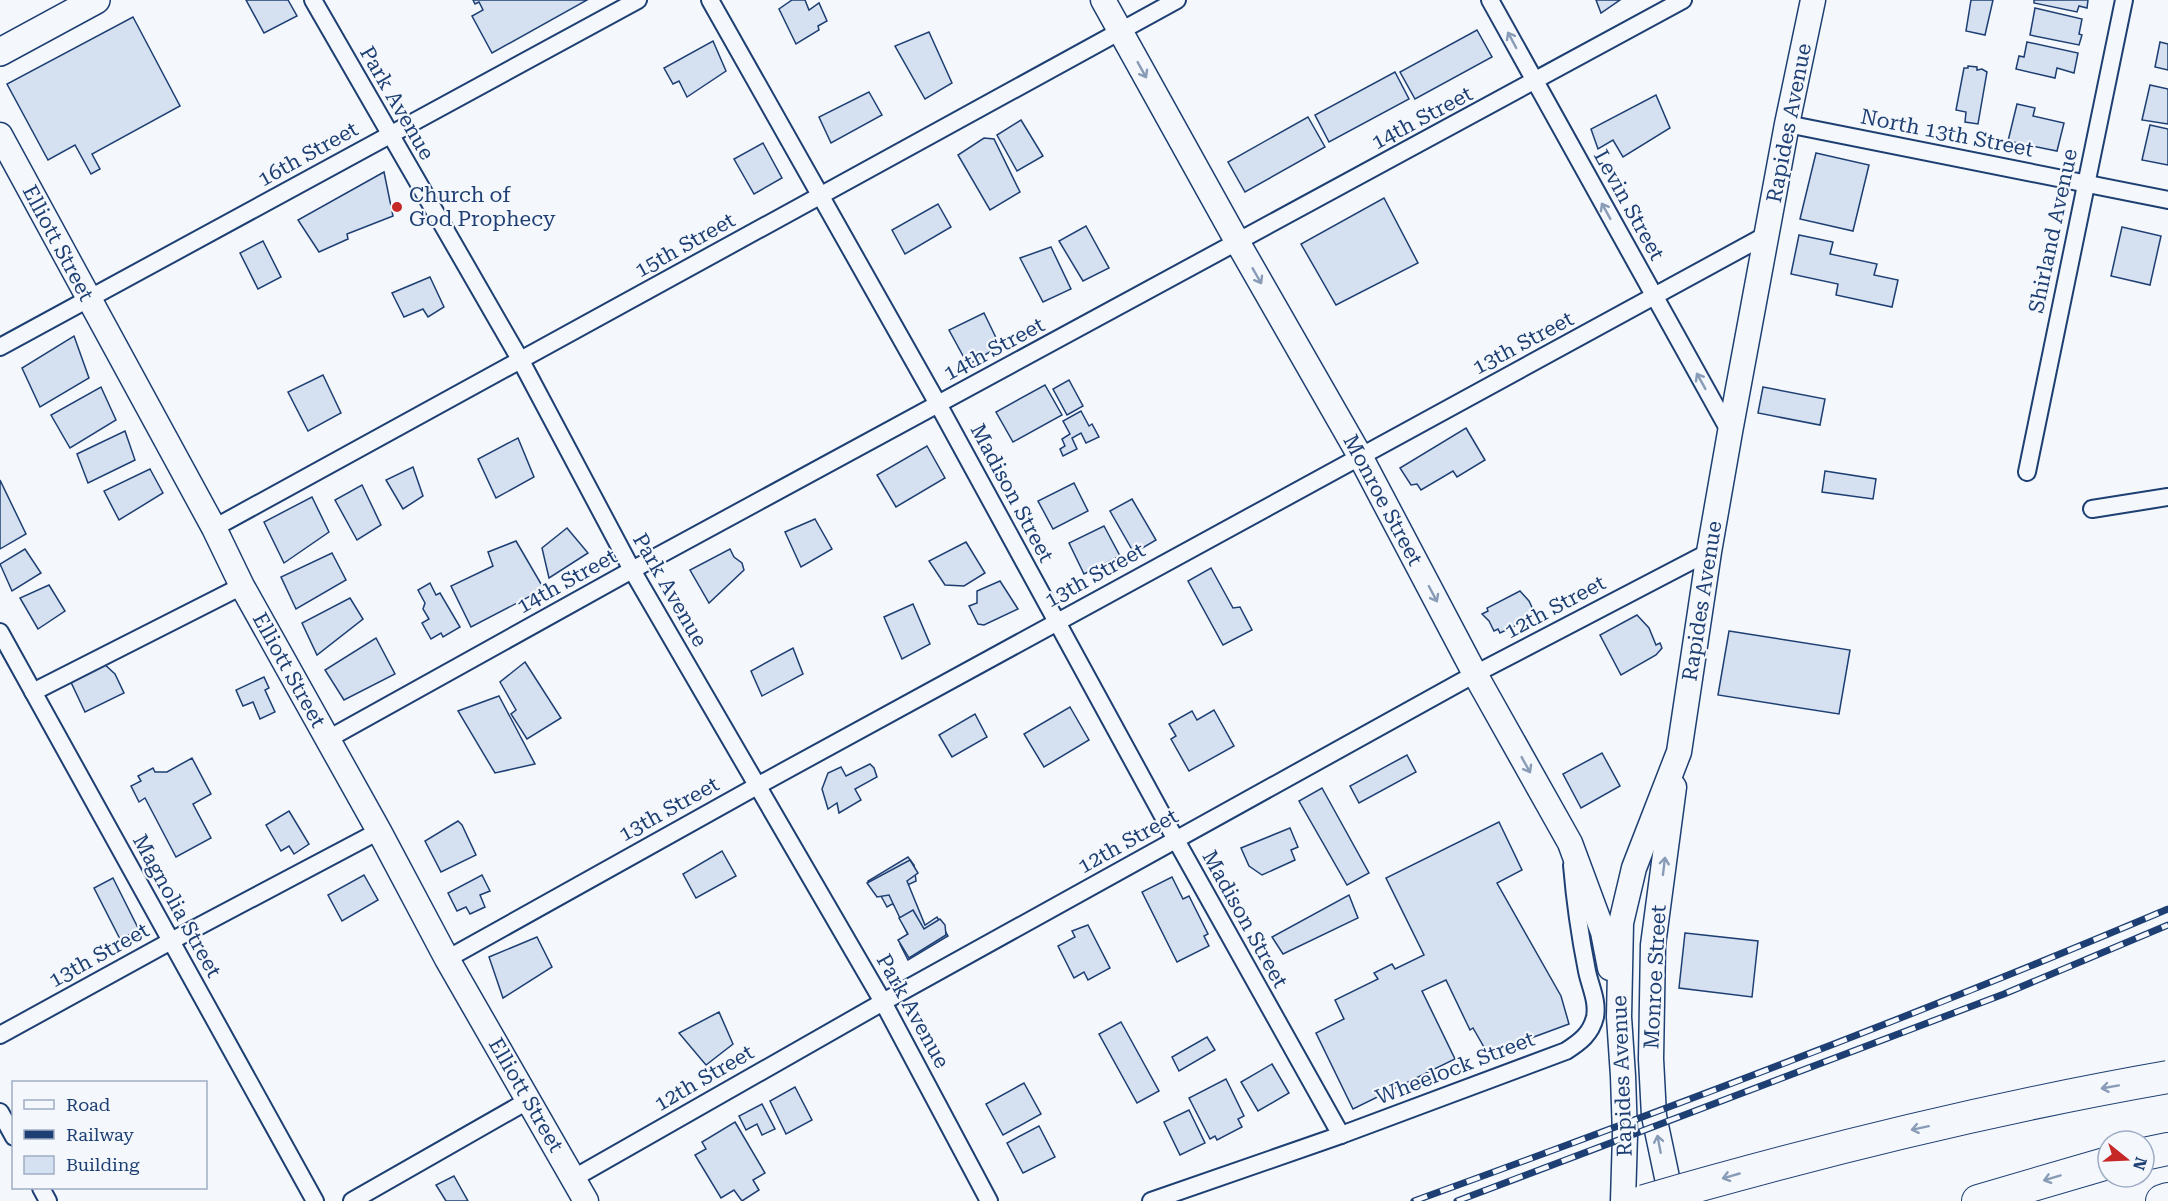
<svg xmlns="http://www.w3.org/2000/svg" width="2168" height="1201" viewBox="0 0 2168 1201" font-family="'Roboto Serif',serif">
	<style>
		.building { fill: #d5e0f0; stroke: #1d3f73; stroke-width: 1.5 }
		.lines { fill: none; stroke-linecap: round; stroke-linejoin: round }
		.street-casing { stroke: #1d3f73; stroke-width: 20 }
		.secondary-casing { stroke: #1d3f73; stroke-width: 27 }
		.primary-casing { stroke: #1d3f73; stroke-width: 30 }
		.highway-casing { stroke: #1d3f73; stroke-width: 34 }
		.street { stroke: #f4f7fb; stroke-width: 16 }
		.secondary { stroke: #f4f7fb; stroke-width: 24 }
		.primary { stroke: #f4f7fb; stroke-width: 27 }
		.highway { stroke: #f4f7fb; stroke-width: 32 }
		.rail-casing { stroke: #1d3f73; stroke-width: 7 }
		.rail { stroke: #f4f7fb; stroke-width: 4.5; stroke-dasharray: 14; stroke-linecap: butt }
		.highway-bridge-casing { stroke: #1d3f73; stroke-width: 34; stroke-linecap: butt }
		.highway-bridge { stroke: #f4f7fb; stroke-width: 32 }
		.oneway { stroke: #889bb7 }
		.poi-dot { fill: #c62828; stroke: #f4f7fb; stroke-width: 2 }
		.labels { text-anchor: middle; stroke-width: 4.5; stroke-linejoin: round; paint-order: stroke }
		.street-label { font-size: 21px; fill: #1d3f73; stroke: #f4f7fb }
		.poi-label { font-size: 21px; fill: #1d3f73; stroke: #f4f7fb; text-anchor: start }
	</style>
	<rect width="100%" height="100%" fill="#f4f7fb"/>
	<g class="building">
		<polygon points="246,0 288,0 297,16 264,33"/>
		<polygon points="473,0 587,0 492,53 472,16 483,10 479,2 475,4"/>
		<polygon points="792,0 805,0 809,10 819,3 827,21 818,26 819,30 796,44 779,9"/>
		<polygon points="1596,0 1620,0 1601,13"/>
		<polygon points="1971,0 1993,0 1985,35 1966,31"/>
		<polygon points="2034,0 2088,0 2087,8 2079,6 2077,12 2034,3"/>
		<polygon points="2035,8 2082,19 2079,34 2082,35 2079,45 2030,35"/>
		<polygon points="133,17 180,106 92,154 100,169 91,174 75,145 48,160 7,84"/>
		<polygon points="1477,30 1492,57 1415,99 1400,72"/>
		<polygon points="929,32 952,83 925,99 895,46"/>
		<polygon points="713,41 726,71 687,97 679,81 673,84 664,68"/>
		<polygon points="2027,42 2078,53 2074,73 2057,68 2055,78 2016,69 2019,56 2024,57"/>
		<polygon points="2160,42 2168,44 2168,70 2155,67"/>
		<polygon points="1968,66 1977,67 1977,70 1982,69 1987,72 1978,124 1965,122 1966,112 1956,110 1964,68 1968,68"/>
		<polygon points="1395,72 1409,99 1329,142 1315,115"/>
		<polygon points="2150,85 2168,89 2168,124 2142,120"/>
		<polygon points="869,92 882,115 831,143 819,117"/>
		<polygon points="1656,95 1670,128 1623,157 1613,140 1598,149 1591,129"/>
		<polygon points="2017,104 2035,108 2033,116 2064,123 2057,151 2008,141"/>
		<polygon points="1308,117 1325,147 1245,192 1228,162"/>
		<polygon points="1021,120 1043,156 1017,171 997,135"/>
		<polygon points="2150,125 2168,129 2168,165 2142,160"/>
		<polygon points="984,138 994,139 1020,192 990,210 958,155"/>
		<polygon points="763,143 782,178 754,194 734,159"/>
		<polygon points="1816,153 1869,165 1853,231 1800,219"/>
		<polygon points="384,172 393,216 347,234 348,239 319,252 298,220"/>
		<polygon points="1384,198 1418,263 1336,305 1301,244"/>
		<polygon points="938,204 951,227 905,254 892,230"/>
		<polygon points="1086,226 1109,268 1083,281 1059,241"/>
		<polygon points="2122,227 2161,236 2150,285 2111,276"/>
		<polygon points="1799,235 1833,242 1830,254 1877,264 1874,275 1898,280 1892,307 1836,295 1838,284 1791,274"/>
		<polygon points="263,241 281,277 258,289 240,253"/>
		<polygon points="1051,247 1071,289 1043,302 1020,258"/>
		<polygon points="430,277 444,307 428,317 423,309 404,317 392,293"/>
		<polygon points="984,313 1000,346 968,365 949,330"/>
		<polygon points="74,336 89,378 40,407 22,368"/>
		<polygon points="323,375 341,413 308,431 288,392"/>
		<polygon points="1069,380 1083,406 1067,415 1053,389"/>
		<polygon points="1045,385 1062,415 1013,442 996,412"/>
		<polygon points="101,387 116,420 70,448 51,415"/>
		<polygon points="1763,387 1825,399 1820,425 1758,413"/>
		<polygon points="1081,411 1089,426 1092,424 1099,437 1086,443 1081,433 1072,438 1077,449 1063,456 1060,449 1065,446 1062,439 1070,434 1063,421"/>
		<polygon points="1466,428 1485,460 1457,477 1453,471 1421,490 1417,484 1411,485 1400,468"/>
		<polygon points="125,431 135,460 88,483 77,454"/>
		<polygon points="518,438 534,477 496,498 478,459"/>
		<polygon points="927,446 945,478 896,507 877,475"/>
		<polygon points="413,467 423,496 403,509 386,480"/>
		<polygon points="150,469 163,493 119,520 104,491"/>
		<polygon points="1825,471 1876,479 1873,499 1822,492"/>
		<polygon points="0,480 26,534 0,549"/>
		<polygon points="1074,483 1088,511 1053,529 1038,501"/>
		<polygon points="362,485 381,525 357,540 335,500"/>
		<polygon points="312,497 329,532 284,563 264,522"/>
		<polygon points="1132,499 1156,540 1134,553 1110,511"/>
		<polygon points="815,519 832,549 801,567 785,532"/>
		<polygon points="1104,526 1120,556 1084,574 1069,543"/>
		<polygon points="567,528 588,553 549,578 542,548"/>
		<polygon points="516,541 544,589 471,627 451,586 493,566 488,552"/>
		<polygon points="966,542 985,573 964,586 945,585 929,561"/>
		<polygon points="25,549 41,573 12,591 0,564"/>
		<polygon points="730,549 734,557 742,563 744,570 709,603 690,570"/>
		<polygon points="332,553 346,580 296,609 281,577"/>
		<polygon points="1211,568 1233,608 1240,607 1252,630 1223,645 1188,581"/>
		<polygon points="1000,581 1018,609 984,625 978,624 969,606 977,603 977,591"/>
		<polygon points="430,583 436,595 440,593 460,627 443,637 441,633 431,639 422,623 429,619 423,609 425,603 418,590"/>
		<polygon points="49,585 65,611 38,629 20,598"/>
		<polygon points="1520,591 1529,601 1536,616 1500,633 1498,629 1494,631 1489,621 1482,614 1488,611 1487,608"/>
		<polygon points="350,598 363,619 317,655 302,623"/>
		<polygon points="913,604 930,644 902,659 884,617"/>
		<polygon points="1637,615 1649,628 1656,645 1660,643 1662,648 1656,655 1621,675 1600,635"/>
		<polygon points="1729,631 1850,650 1839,714 1718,695"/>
		<polygon points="376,638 395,674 344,700 325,670"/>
		<polygon points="793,648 803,674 762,696 751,671"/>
		<polygon points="102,662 115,674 124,693 85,712 69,678"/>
		<polygon points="525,662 561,718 527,739 511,714 516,710 500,682"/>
		<polygon points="264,677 269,688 265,690 275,712 260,719 253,702 243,706 236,690"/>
		<polygon points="499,696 535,764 495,773 458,711"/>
		<polygon points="1070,707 1089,740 1044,767 1024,734"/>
		<polygon points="1214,710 1234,746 1189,771 1171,739 1176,736 1169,724 1192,711 1197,720"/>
		<polygon points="975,714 987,737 952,757 939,735"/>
		<polygon points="1602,753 1620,786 1581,808 1563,774"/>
		<polygon points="1407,755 1416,772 1359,803 1350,786"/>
		<polygon points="192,758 211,794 193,804 211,838 176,857 145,798 139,802 131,786 141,781 138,776 153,768 155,772 167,772"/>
		<polygon points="870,764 874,768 877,777 855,789 861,800 839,813 837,803 828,809 822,789 828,773 841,767 846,776"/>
		<polygon points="1322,788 1369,873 1347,885 1299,801"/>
		<polygon points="289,811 309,844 294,854 289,846 281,851 266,825"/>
		<polygon points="458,821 462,825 476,855 441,872 425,841"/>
		<polygon points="1499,822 1522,870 1497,883 1561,996 1569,1024 1488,1054 1473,1028 1470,1030 1446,980 1422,991 1455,1059 1353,1109 1316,1033 1344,1019 1335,1000 1378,979 1374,973 1392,964 1395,969 1424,955 1386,878"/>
		<polygon points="1290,828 1298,847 1291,850 1295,860 1262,875 1249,866 1241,848"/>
		<polygon points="722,851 736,876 696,898 683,874"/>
		<polygon points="908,857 914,865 916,881 905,886 910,895 904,893 907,901 896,906 892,904 887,907 881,896 886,891 876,894 873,885 868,881"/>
		<polygon points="910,860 918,873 907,881 925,925 937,917 948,936 908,960 900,944 908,935 889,895 877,897 867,883"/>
		<polygon points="364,875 378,900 342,921 328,895"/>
		<polygon points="482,875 490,891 480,895 485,907 470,914 466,907 457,911 448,893"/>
		<polygon points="1172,877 1183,899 1189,896 1208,934 1204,936 1209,946 1177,962 1142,892"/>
		<polygon points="113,878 139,930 120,939 94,888"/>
		<polygon points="1349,895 1358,918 1283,954 1272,937"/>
		<polygon points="913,910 924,929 940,919 945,925 946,935 909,958 898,940 908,934 899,918"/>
		<polygon points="1088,925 1110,968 1088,980 1084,972 1074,978 1058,946 1075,937 1072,931"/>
		<polygon points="1685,933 1758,941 1752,997 1679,988"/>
		<polygon points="537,937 552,967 503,998 489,957"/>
		<polygon points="719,1012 733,1044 706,1065 679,1033"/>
		<polygon points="1121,1022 1159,1091 1137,1103 1099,1034"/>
		<polygon points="1207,1037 1215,1050 1179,1071 1172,1057"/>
		<polygon points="1272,1064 1289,1093 1258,1111 1241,1082"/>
		<polygon points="1226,1079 1244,1116 1238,1119 1242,1127 1217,1140 1215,1136 1210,1139 1189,1098"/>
		<polygon points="1024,1083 1041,1114 1003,1135 986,1104"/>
		<polygon points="795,1087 812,1120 786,1134 770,1101"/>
		<polygon points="762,1104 775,1129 762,1135 757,1124 746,1130 739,1116"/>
		<polygon points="1189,1110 1205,1143 1180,1155 1164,1122"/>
		<polygon points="735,1122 765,1173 753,1180 759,1190 742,1201 734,1190 721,1198 695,1155 706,1149 702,1142"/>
		<polygon points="1039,1126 1055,1157 1023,1173 1007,1143"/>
		<polygon points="454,1176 468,1201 446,1201 436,1185"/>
	</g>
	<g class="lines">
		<defs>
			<g id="street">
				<polyline points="313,0 521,361 632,570 883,1002 989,1201"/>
				<polyline points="710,0 938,404 1176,840 1341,1135"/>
				<polyline points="1490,0 1730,432"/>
				<polyline points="1787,124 2168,200"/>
				<polyline points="0,347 638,0"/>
				<polyline points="2027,472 2124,0"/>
				<polyline points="2092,509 2168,497"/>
				<polyline points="214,528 1177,0"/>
				<polyline points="0,632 315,1201"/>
				<polyline points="33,692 242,586"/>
				<polyline points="328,739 632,570 1683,0"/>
				<polyline points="447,959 757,786 1768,234"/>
				<polyline points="0,1035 171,941 379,831"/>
				<polyline points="0,1112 14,1137"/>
				<polyline points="574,1178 883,1002 1475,674 1709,552"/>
				<polyline points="41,1188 48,1201"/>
				<polyline points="352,1201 529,1100"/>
				<path d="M1151,1201L1341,1135L1566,1051C1580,1042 1591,1034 1595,1017C1598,1001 1590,986 1587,971C1580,936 1575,901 1572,865"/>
			</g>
			<g id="secondary">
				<polyline points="1103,0 1238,243 1360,456 1475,674 1570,843 1603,932 1610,968"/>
				<polyline points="0,135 214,528 242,586 379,831 447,959 586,1201"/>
				<polyline points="1623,1201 1625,1135 1623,1076 1619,1017 1621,923 1634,868 1679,752 1709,552 1730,432 1787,124 1813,0"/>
				<polyline points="1672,1201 1654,1116 1651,1059 1653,945 1674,787"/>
			</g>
			<polyline id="primary" points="0,52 96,0"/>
			<g id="highway">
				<polyline points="2144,1154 2168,1149"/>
				<polyline points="1978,1201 2108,1163"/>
				<polyline points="2162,1201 2168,1199"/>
			</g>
		</defs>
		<use href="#street" class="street-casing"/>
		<use href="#secondary" class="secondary-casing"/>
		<use href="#primary" class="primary-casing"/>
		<use href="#highway" class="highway-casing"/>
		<use href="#street" class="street"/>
		<use href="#secondary" class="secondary"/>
		<use href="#primary" class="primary"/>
		<use href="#highway" class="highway"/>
		<defs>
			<g id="rail">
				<path d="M1414,1201C1668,1109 1920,1014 2168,909"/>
				<polyline points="1457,1201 2004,994 2168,925"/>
			</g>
		</defs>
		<use href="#rail" class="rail-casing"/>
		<use href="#rail" class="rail"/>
		<defs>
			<path id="highway-bridge" d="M1644,1201C1817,1151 1991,1108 2168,1077"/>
		</defs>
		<use href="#highway-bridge" class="highway-bridge-casing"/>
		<use href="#highway-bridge" class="highway-bridge"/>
	</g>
	<defs><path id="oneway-shaft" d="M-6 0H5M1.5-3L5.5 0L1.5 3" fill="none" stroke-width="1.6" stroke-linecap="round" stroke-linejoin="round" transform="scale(1.5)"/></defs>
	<g class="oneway">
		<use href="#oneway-shaft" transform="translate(1512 40) rotate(-118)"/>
		<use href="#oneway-shaft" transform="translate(1142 70) rotate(61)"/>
		<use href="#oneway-shaft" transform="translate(1606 211) rotate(-119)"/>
		<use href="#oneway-shaft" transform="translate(1257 276) rotate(60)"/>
		<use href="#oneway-shaft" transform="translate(1701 381) rotate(-119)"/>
		<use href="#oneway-shaft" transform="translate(1433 594) rotate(62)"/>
		<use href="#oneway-shaft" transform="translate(1526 765) rotate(61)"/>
		<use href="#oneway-shaft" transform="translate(1664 866) rotate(-83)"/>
		<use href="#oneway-shaft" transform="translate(2110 1087) rotate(170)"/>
		<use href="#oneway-shaft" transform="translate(1920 1128) rotate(168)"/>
		<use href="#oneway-shaft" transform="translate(1659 1144) rotate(-101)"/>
		<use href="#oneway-shaft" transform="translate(1731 1176) rotate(164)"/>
		<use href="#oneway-shaft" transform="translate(2052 1178) rotate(163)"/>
	</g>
	<circle class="poi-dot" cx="397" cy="207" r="6"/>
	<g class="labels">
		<g class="street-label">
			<text transform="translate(397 103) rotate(60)" y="7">Park Avenue</text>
			<text transform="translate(1422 118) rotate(-28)" y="7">14th Street</text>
			<text transform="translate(1789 123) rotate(-79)" y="7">Rapides Avenue</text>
			<text transform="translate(1947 133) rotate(11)" y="7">North 13th Street</text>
			<text transform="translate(308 154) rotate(-29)" y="7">16th Street</text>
			<text transform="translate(1629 205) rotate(61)" y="7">Levin Street</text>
			<text transform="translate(2053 231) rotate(-78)" y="7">Shirland Avenue</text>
			<text transform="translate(58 243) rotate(62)" y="7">Elliott Street</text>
			<text transform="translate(685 245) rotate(-29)" y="7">15th Street</text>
			<text transform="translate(1523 343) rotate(-28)" y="7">13th Street</text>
			<text transform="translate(994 349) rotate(-28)" y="7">14th Street</text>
			<text transform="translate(1012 493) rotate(62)" y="7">Madison Street</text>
			<text transform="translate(1383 500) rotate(62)" y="7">Monroe Street</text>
			<text transform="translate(1095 575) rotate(-29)" y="7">13th Street</text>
			<text transform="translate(567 581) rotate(-29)" y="7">14th Street</text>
			<text transform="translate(670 590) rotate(60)" y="7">Park Avenue</text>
			<text transform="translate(1702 601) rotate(-81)" y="7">Rapides Avenue</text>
			<text transform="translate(1555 607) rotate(-28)" y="7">12th Street</text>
			<text transform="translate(289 670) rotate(61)" y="7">Elliott Street</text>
			<text transform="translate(669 809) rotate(-29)" y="7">13th Street</text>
			<text transform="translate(1128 841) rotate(-29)" y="7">12th Street</text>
			<text transform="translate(177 906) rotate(61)" y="7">Magnolia Street</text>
			<text transform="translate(1245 919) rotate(61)" y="7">Madison Street</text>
			<text transform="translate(99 955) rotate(-29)" y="7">13th Street</text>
			<text transform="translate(1655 977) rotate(-87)" y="7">Monroe Street</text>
			<text transform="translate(913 1011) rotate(61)" y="7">Park Avenue</text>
			<text transform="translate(1455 1068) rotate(-21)" y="7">Wheelock Street</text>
			<text transform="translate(1622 1076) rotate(-92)" y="7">Rapides Avenue</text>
			<text transform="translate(704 1078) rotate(-30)" y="7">12th Street</text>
			<text transform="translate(526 1095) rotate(60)" y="7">Elliott Street</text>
		</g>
		<g class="poi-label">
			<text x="409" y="202">Church of<tspan x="409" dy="24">God Prophecy</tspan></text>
		</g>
	</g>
	<rect x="12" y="1081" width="195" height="108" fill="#f4f7fb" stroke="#9eadc5" stroke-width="1.5"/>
	<rect x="24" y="1100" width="30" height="9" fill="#f4f7fb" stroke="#9eadc5" stroke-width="1.5"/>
	<text x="66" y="1111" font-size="18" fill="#1d3f73">Road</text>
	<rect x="24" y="1130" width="30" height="9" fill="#1d3f73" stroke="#9eadc5" stroke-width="1.5"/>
	<text x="66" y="1141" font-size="18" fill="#1d3f73">Railway</text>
	<rect x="24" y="1156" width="30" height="18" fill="#d5e0f0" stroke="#9eadc5" stroke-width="1.5"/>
	<text x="66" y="1171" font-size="18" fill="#1d3f73">Building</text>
	<g transform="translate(2126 1159) rotate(108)"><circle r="28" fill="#f4f7fb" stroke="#9eadc5" stroke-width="1.5"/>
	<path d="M0-4.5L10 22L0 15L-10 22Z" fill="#c62828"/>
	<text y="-9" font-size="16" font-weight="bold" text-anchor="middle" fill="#1d3f73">N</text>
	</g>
</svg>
